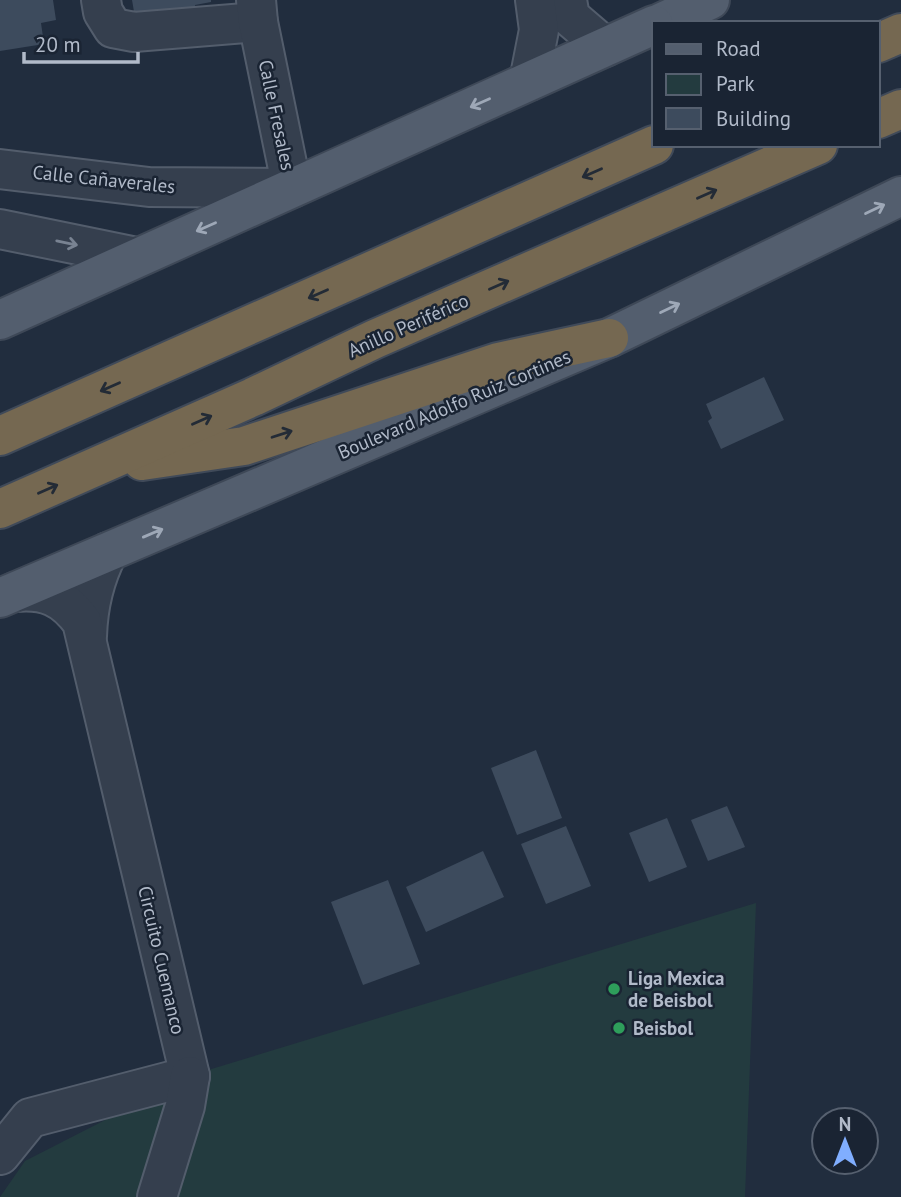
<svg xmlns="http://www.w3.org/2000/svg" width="901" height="1197" viewBox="0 0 901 1197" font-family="'PT Sans',sans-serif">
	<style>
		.green { fill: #233b3f }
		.building { fill: #3d4b5d }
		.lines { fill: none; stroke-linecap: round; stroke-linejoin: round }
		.minor-casing { stroke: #535d6c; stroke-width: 42 }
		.major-casing { stroke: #3e4857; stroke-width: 42 }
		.highway-casing { stroke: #404a59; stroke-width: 42 }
		.minor { stroke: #353f4e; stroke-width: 38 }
		.major { stroke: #535e6e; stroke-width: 38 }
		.highway { stroke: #756851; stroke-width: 38 }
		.oneway { stroke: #9ea8b7 }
		.oneway2 { stroke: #232b36 }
		.oneway3 { stroke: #798392 }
		.leisure-dot { fill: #2e9e5b; stroke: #1a2433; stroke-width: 2.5 }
		.labels { text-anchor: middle; stroke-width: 5; stroke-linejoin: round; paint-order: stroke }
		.street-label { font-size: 19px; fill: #b1bac9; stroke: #1a2433 }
		.poi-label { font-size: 19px; font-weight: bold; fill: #b1bac9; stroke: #1a2433; text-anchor: start }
	</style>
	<rect width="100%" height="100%" fill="#212d3e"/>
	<polygon class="green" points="756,903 745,1197 0,1197 25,1161 195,1074"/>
	<g class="building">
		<polygon points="0,0 53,0 56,20 41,23 44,44 0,51"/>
		<polygon points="132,0 211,0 211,2 195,5 196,24 137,29"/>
		<polygon points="764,377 784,420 721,449 708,421 712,418 706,404"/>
		<polygon points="536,750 562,818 517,835 491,768"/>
		<polygon points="727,806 745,847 708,861 691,820"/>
		<polygon points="667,818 687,867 649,882 629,833"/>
		<polygon points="566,826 591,886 546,904 521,844"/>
		<polygon points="483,851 504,897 426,932 406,887"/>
		<polygon points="388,880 420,964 363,985 331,902"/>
	</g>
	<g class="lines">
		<defs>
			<g id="minor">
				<polyline points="101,0 103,12 113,28 134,32 258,22"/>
				<polyline points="567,0 570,17 605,47"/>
				<polyline points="529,81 539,30 535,0"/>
				<polyline points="0,169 149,187 292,188 258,22 256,0"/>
				<polyline points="0,229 137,257"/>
				<path d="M87,636C88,605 94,579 108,552"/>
				<path d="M0,1155L30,1118L190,1076L82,622C64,597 45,589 15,592"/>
				<polyline points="157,1197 185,1106 190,1076"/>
			</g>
			<g id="major">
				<polyline points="660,23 710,0"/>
				<polyline points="0,320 654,25"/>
				<polyline points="0,598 609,338 901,196"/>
			</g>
			<g id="highway">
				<polyline points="878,43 901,33"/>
				<polyline points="878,119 901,109"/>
				<polyline points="0,436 654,145"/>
				<polyline points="142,461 244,446 498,362 609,338"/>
				<polyline points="0,509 253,397 375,339 818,145"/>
			</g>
		</defs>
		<use href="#minor" class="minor-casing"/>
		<use href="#major" class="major-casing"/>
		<use href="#highway" class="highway-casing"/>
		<use href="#minor" class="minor"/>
		<use href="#major" class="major"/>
		<use href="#highway" class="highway"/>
	</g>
	<defs><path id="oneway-shaft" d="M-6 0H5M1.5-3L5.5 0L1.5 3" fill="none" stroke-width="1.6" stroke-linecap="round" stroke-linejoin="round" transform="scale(1.75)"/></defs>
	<g class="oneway">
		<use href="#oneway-shaft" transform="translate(480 103) rotate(156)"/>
		<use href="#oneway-shaft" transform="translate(875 209) rotate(-26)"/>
		<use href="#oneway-shaft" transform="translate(206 227) rotate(156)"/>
		<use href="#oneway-shaft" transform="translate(670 308) rotate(-26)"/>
		<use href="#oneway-shaft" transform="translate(153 533) rotate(-23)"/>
	</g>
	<g class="oneway2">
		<use href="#oneway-shaft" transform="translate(592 173) rotate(156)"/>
		<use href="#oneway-shaft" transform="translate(707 194) rotate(-24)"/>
		<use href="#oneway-shaft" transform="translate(499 285) rotate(-24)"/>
		<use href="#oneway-shaft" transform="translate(318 294) rotate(156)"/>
		<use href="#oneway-shaft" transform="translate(110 387) rotate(156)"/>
		<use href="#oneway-shaft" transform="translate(202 420) rotate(-24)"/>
		<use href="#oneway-shaft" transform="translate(282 434) rotate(-18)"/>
		<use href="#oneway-shaft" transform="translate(48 489) rotate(-24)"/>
	</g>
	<use class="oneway3" href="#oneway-shaft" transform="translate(67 243) rotate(12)"/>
	<g class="leisure-dot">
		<circle cx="614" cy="989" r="7"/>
		<circle cx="619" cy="1028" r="7"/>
	</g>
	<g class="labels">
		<g class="street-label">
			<text transform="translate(277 115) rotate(78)" y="7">Calle Fresales</text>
			<text transform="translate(104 179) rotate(6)" y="7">Calle Cañaverales</text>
			<text transform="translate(408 325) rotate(-24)" y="7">Anillo Periférico</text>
			<text transform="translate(454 404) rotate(-23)" y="7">Boulevard Adolfo Ruiz Cortines</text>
			<text transform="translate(162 960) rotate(77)" y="7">Circuito Cuemanco</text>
		</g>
		<g class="poi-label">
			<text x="628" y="985">Liga Mexica<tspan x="628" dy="22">de Beisbol</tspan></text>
			<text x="633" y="1035">Beisbol</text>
		</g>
	</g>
	<rect x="652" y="21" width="228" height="126" fill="#1a2433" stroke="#56606f" stroke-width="2"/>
	<rect x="666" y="44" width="35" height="10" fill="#535e6e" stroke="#56606f" stroke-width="2"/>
	<text x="716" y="56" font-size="21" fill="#b1bac9">Road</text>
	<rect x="666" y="74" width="35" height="21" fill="#233b3f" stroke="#56606f" stroke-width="2"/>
	<text x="716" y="91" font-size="21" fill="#b1bac9">Park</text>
	<rect x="666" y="108" width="35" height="21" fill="#3d4b5d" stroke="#56606f" stroke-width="2"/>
	<text x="716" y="126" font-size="21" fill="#b1bac9">Building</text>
	<g transform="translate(845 1141)"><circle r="33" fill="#1a2433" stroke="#56606f" stroke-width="2"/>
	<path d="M0-5L12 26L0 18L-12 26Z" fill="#80aeff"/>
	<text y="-10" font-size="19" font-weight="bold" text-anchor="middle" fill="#b1bac9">N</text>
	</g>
	<path d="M24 52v10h114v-10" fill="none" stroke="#b1bac9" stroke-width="3.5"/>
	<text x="35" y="52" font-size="21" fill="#b1bac9" stroke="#1a2433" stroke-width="5" paint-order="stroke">20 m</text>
</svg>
